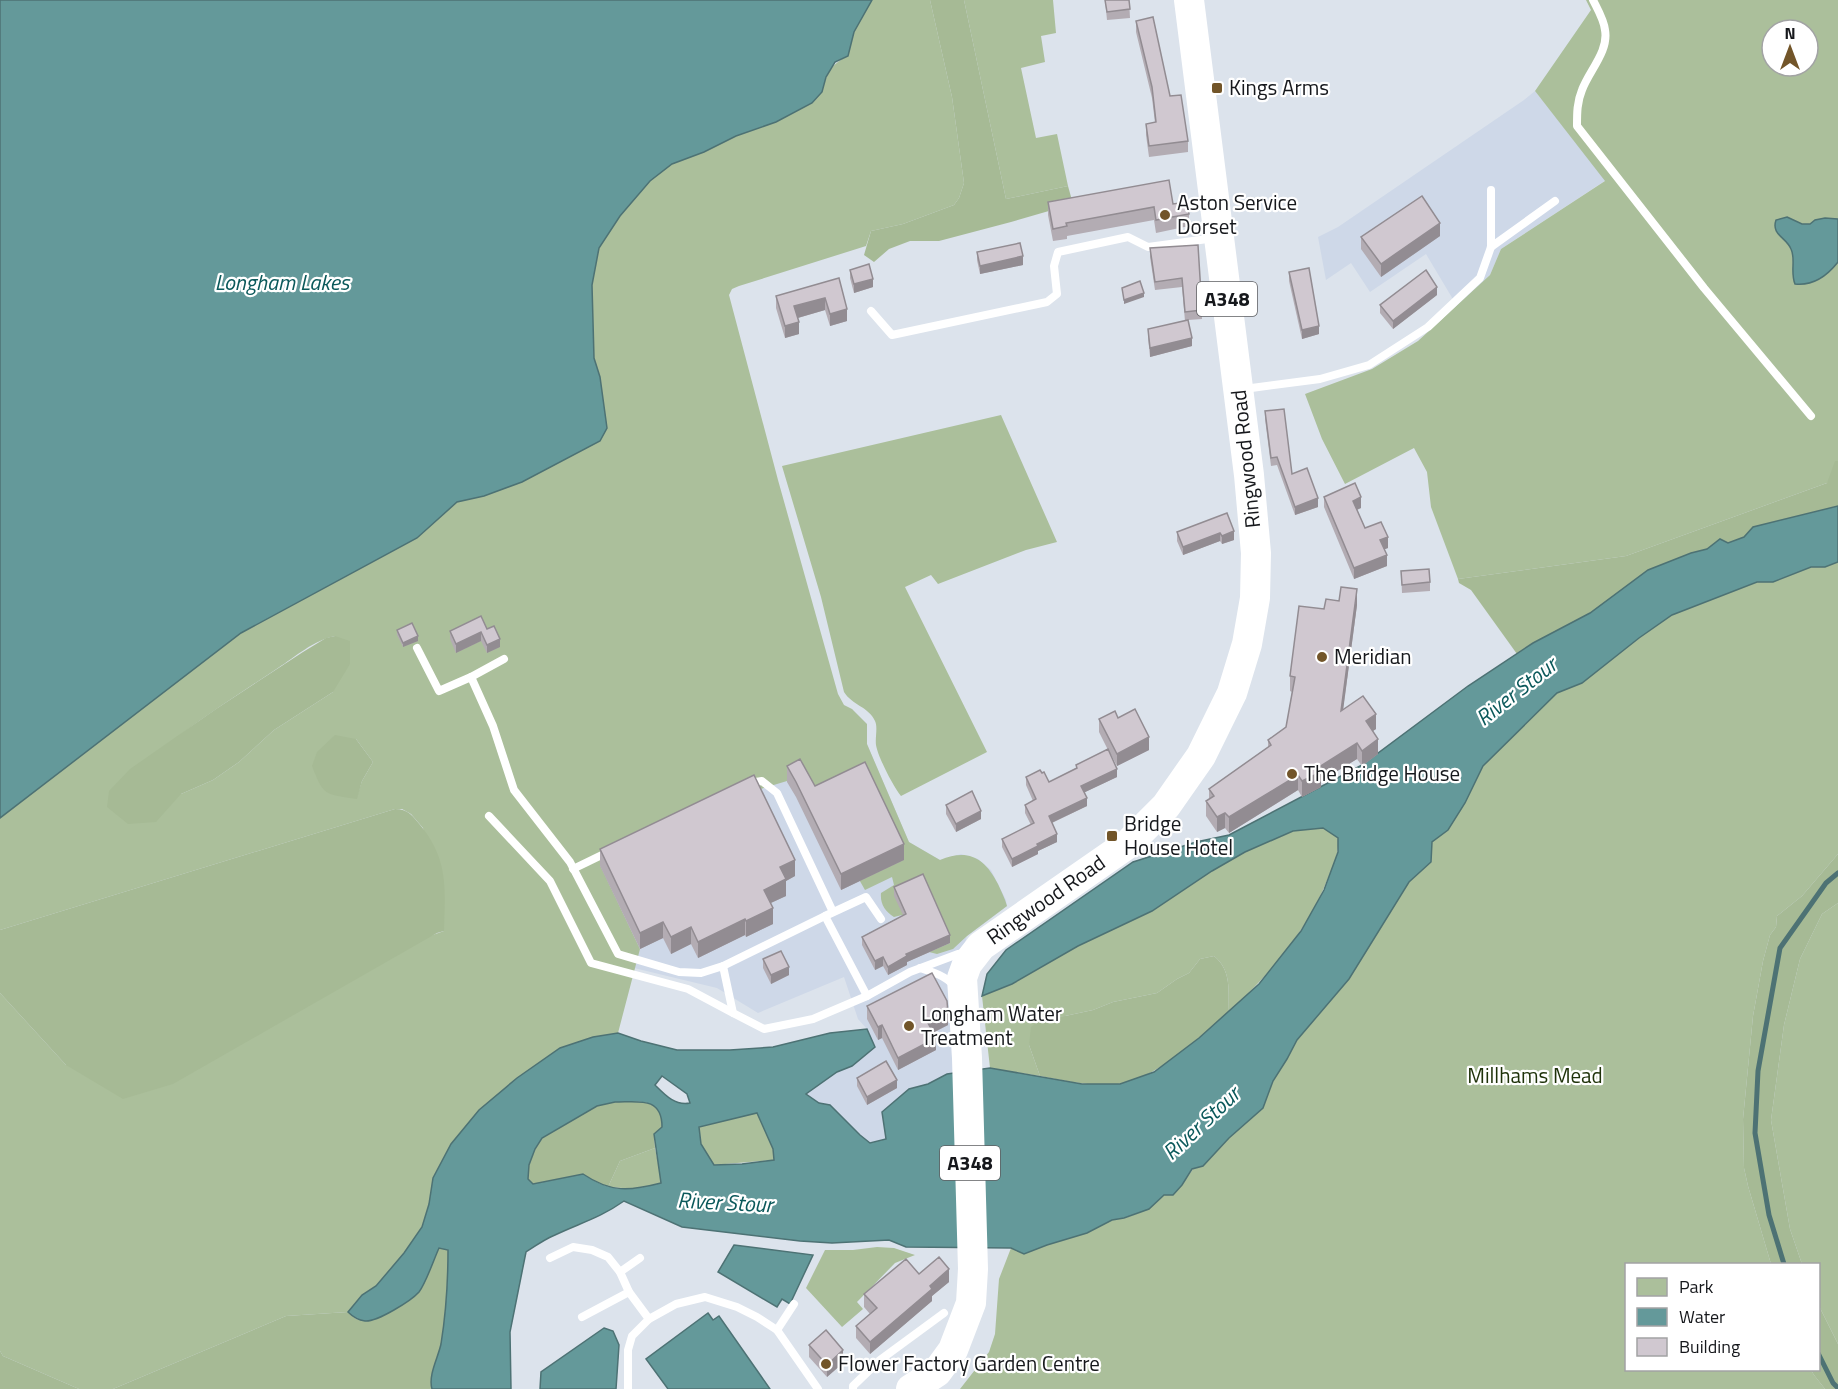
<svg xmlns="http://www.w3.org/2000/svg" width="1838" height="1389" viewBox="0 0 1838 1389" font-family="'Titillium Web',sans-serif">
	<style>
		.built { fill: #ced8e8 }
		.green { fill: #abbf9b; fill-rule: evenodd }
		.forest { fill: #a6ba95 }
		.water { fill: #64999a; stroke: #4d7274; stroke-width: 1.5; fill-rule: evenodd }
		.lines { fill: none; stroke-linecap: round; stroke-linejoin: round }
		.stream { stroke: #4d7274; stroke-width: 5 }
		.lane { stroke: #fff; stroke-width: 8 }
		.highway { stroke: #fff; stroke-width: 30 }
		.wall { fill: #b3acb3 }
		.shaded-wall { fill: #928c92 }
		.building { fill: #d0c8d0; stroke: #928c92; stroke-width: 1.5 }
		.poi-dot { fill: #725529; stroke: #fff; stroke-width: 2 }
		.labels { text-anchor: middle; stroke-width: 4.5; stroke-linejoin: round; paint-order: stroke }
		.shield { fill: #fff; stroke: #5c5d60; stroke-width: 1.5 }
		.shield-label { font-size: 20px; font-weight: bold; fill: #16181c }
		.poi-label { font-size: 21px; fill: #16181c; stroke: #fff; text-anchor: start }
		.street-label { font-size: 21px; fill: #16181c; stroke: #fff }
		.park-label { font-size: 21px; fill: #1e3209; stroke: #fff }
		.water-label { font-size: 22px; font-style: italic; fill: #0b595b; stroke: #fff }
	</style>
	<rect width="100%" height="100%" fill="#dce3ec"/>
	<g class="built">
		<polygon points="1535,91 1606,180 1501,249 1490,275 1457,306 1426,254 1370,292 1351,263 1326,280 1318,237 1338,227 1524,100"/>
		<polygon points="852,709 867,724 867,744 909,842 940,860 961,854 978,859 991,870 1006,900 1007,906 967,936 957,969 961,1072 947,1074 928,1084 908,1089 882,1112 886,1139 870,1143 860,1135 830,1105 819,1103 806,1094 837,1072 852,1066 875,1047 867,1029 858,1019 844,977 758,1013 717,988 605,961 560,873"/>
	</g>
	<g class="green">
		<path d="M872,0H930L952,97L964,183L959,198L954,205L903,224L871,231L866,246L739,286L732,289L729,295L778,480L838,694L844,705L852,709L867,724V744L909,842L940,860C968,848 985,858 998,884C1001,891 1005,898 1007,906L967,936L953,949L937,954L929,952L950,943L906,922L902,915L894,917C885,911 880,904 881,893L894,885L892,877L865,890L815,802L787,781L754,791L600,865L640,949L618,1033L593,1037L451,1144L433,1178L429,1204L422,1227L404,1253L376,1286L362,1295L348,1312L286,1316L113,1389H79L3,1356L0,1351V993L66,1065L444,931L423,828L411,814L402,809H395L0,930V818L241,633L417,538L457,502L484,496L600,377L594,358L592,285L599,248L620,216L649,181L672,164L704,152L822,92C827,73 830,65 848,56L854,32ZM335,636L333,692L274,730L239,762L213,780L181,794L180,735C212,711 245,690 278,668C295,657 314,640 335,636ZM356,739L373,762L362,781L356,799Z"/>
		<polygon points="964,0 1053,0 1056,33 1041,36 1045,62 1021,68 1036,138 1057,134 1068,186 1006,199"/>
		<path d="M1586,0H1838V479L1626,556L1458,579L1431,507L1427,472L1414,448L1345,484L1322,439L1305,394L1372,369L1418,341L1490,275L1501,249L1605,181L1535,91L1591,10ZM1772,30H1808V66H1772Z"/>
		<path d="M1001,415L1057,542L1026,550L938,584L931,575L905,587L987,752L901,796C893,786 878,757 876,745C875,737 878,727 875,721C869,707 852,705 844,692L821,597L782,466Z"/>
		<polygon points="1838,562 1838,854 1802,896 1777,916 1776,927 1770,935 1763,961 1753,1016 1743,1119 1744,1168 1748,1186 1771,1264 1626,1264 1626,1370 1811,1370 1814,1375 1825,1389 960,1389 989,1352 995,1334 999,1279 1011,1248 1024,1254 1047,1245 1087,1233 1112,1220 1125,1218 1149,1209 1164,1195 1182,1185 1193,1169 1203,1166 1229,1138 1263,1108 1273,1081 1287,1059 1297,1040 1349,979 1409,882 1431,862 1432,842 1448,829 1465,803 1483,766 1557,693 1582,683 1639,638 1672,615 1757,582 1773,582 1811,567 1825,567"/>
		<path d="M1324,828L1338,838C1339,855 1334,863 1328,878C1308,930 1270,974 1229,1012C1228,990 1232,971 1214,956L1200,959L1189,973L1177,979L1157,993L1113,1002L1093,1010L1065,1016L1043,1017L1029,1045L1040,1076L990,1068L982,996L1012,984L1078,946L1152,911L1212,871L1245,852L1293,831Z"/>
		<polygon points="1838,903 1838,1344 1819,1306 1818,1264 1802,1264 1790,1229 1771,1120 1784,1025 1800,959 1822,914"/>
		<polygon points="757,1112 773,1149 774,1160 713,1165 701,1144 699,1127"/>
		<polygon points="655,1148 662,1183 637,1189 608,1187 620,1161"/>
		<polygon points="877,1247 894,1248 915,1255 895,1263 857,1302 863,1309 842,1327 806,1288 825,1250 853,1250"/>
	</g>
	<g class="forest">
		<polygon points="930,0 964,0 1006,199 1068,186 1073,204 1011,222 939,241 910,241 889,249 874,262 864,255 871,231 903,224 954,205 959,198 964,183 952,97"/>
		<polygon points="1835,461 1838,461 1838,506 1753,527 1744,537 1728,543 1720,539 1707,549 1691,553 1590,613 1533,643 1517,654 1471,590 1459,583 1458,579 1626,556 1827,483"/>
		<polygon points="335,636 350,641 350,664 333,692 274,730 239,762 213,780 181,794 156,822 128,824 107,807 109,791 130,769 216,709 303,652 326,638"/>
		<path d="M335,735L356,739L373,762L362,781L357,799C325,794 324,797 312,766L317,752Z"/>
		<path d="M395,809C408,809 413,816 421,826C449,861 445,889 444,931L437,933L173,1084L123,1099L66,1065L0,993V930Z"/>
		<polygon points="1838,854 1838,903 1822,914 1800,959 1784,1025 1771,1120 1790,1229 1802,1264 1771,1264 1748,1186 1744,1168 1743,1119 1753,1016 1763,961 1770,935 1776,927 1777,916 1802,896"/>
		<path d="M1214,956C1232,971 1228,990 1229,1012C1202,1035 1154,1081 1118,1084C1092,1087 1066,1081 1040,1076L1029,1045L1031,1027L1044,1017L1065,1016L1093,1010L1113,1002L1157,993L1177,979L1189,973L1200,959Z"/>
		<path d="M615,1102C638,1102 662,1096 662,1127L654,1134L655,1148L620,1161L608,1187L594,1181L583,1174L533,1184L528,1179L529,1165L535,1149L542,1138L597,1106Z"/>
		<path d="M439,1247L448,1250C448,1282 446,1313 441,1344C438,1358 428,1375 432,1389H113L286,1316L348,1312L356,1319L367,1321L384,1315L402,1304L419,1291Z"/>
		<polygon points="1819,1306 1838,1344 1838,1389 1825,1389 1814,1375 1811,1370 1818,1370"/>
		<polygon points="0,1351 3,1356 79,1389 0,1389"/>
	</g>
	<g class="water">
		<polygon points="0,0 872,0 854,32 848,56 835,62 826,77 822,92 812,103 776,122 736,136 704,152 672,164 650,181 620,216 599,248 592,285 594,358 600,377 607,428 600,441 522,482 484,496 457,502 417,538 241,633 0,818"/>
		<path d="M1787,217L1802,224H1810L1815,220L1825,218L1838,219V262C1827,276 1813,286 1795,284C1790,272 1796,259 1791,249C1786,237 1771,235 1776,220Z"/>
		<path d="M1838,506V562L1825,567H1811L1773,582H1757L1672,615L1639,638L1582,683L1557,693L1483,766L1465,803L1448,830L1432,842L1431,862L1409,882L1349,979L1297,1040L1287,1059L1273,1081L1263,1108L1229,1138L1203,1166L1192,1169L1182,1185L1173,1195H1164L1149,1209L1124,1218L1112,1220L1087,1233L1047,1245L1024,1254L1011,1248L906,1247L889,1240L832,1243L800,1241L682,1227L624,1201C600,1218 580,1223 555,1235C545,1239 535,1246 526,1252L510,1332L511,1389H432C428,1375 438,1358 441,1344C446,1313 448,1282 448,1250L439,1248C434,1259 426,1283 419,1292C411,1301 377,1322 365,1321C357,1320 353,1317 348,1312L362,1295L376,1286L404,1253L422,1227L429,1204L433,1178L451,1144L479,1110L517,1078L560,1048L593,1037L618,1033L641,1041L677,1050H730L773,1047L830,1033L867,1029L875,1047L852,1066L837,1072L806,1094L819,1103L830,1105L860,1135L870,1143L886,1139L882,1112L909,1089L928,1084L947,1074L990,1068L1082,1084H1120L1154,1072L1199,1038L1259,984L1301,931L1324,890L1338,852V838L1323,828L1293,831L1245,852L1212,871L1152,911L1078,946L1012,984L982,996L987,974L1006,950L1133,862L1196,842L1229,835L1362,765L1468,686L1533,643L1590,613L1648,570L1691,553L1707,549L1720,539L1728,543L1744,537L1753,527ZM662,1076L687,1094L690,1103C675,1106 665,1095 655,1085ZM615,1102C638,1102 662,1096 662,1127L654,1134L661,1183C630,1191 611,1193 583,1174L533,1184L528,1179L529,1165L535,1149L542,1138L597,1106ZM757,1113L773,1149L774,1160L742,1164L714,1165L701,1144L699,1127Z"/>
		<polygon points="734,1245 813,1255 790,1304 782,1299 777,1307 718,1272"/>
		<polygon points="708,1313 713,1320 719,1316 770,1389 668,1389 646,1359"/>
		<polygon points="604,1328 613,1331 619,1345 616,1389 540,1389 541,1372"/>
	</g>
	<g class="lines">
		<g class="stream">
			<polyline points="1784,1264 1769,1215 1755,1133 1758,1071 1780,948 1826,883 1838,873"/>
			<polyline points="1818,1353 1833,1383 1838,1388"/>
		</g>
		<g class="lane">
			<path d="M1593,0C1598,10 1604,20 1605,30C1609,51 1589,71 1582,90C1577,102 1577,113 1577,126L1704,288L1811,416"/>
			<polyline points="1491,247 1555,201"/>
			<polyline points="871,311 892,335 1047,302 1057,294 1054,266 1058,252 1128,237 1148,247 1215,238"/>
			<polyline points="1244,389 1320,379 1369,365 1428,327 1480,278 1491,247 1491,190"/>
			<polyline points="417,648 439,691 471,677"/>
			<polyline points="504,659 471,677 493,726 514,790 570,862 618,954 679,972 701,973 723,966 733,1013 764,1029 813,1019 867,996 910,972 958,954 965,953"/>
			<polyline points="749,783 762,781 777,793 833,912"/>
			<polyline points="489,816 550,881 591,963 688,989 733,1013"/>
			<polyline points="573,869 608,852"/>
			<polyline points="723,966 825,916"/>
			<path d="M920,968C933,972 946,976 954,986"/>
			<polyline points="867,996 825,916 866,897 881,919"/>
			<polyline points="550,1258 573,1247 592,1250 608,1257 620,1272 629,1292 649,1319 676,1304 705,1297 737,1307 757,1317 777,1330 818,1389"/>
			<polyline points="620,1272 640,1258"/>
			<polyline points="582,1317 629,1292"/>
			<polyline points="777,1330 794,1304"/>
			<polyline points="628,1389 628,1350 632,1336 649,1319"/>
			<polyline points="853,1389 853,1386 880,1360 944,1313"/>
		</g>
		<polyline class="highway" points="911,1389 937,1372 953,1350 971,1303 973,1269 967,1058 962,978 967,964 981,946 1129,843 1166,806 1201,756 1232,693 1247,644 1255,598 1256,553 1249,475 1189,0"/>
	</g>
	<g class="wall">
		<polygon points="1105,0 1129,0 1130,18 1107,20"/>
		<polygon points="1136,21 1170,96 1188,141 1188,152 1149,157 1146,135 1146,124 1155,123 1152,98 1136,32"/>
		<polygon points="1048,202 1173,204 1189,214 1189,226 1156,233 1154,220 1067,236 1067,239 1053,241 1048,215"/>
		<polygon points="1440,236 1381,277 1361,249 1361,237"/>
		<polygon points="1198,245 1202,319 1188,320 1192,346 1150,357 1148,337 1148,329 1185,321 1182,287 1155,290 1150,257 1150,248"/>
		<polygon points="977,252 1023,265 980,274 977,260"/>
		<polygon points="850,270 873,287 854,293 850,278"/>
		<polygon points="1289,272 1319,334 1302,339 1289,281"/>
		<polygon points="839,278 847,321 830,326 825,310 798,318 799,334 785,338 776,308 776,296"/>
		<polygon points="1437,295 1393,329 1380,313 1380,305"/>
		<polygon points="1265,411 1292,474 1318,507 1295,515 1277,465 1271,466 1265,419"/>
		<polygon points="1324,497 1361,508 1357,510 1365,528 1388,548 1384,549 1387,566 1354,579 1324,507"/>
		<polygon points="1234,531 1234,540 1222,544 1220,541 1183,555 1177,541 1177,532"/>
		<polygon points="1401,571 1430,582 1430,591 1402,593"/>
		<polygon points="1357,605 1343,709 1376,729 1372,731 1378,754 1362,766 1357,759 1321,781 1321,787 1302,797 1298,790 1229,833 1225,828 1217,832 1206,816 1206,801 1209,799 1209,789 1268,747 1268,740 1286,727 1292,692 1290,691 1290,676 1324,609"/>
		<polygon points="487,629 500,647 487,653 481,641 456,653 450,639 450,631"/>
		<polygon points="397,630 418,641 403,647 397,635"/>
		<polygon points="1118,718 1149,750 1117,766 1109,751 1117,777 1085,792 1087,806 1052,823 1057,842 1038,851 1038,854 1012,867 1002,847 1002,839 1031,825 1025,813 1025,805 1033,801 1026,785 1026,777 1042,773 1049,782 1076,768 1076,765 1108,750 1099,732 1099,719"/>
		<polygon points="787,766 904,860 841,890 796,797 787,782"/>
		<polygon points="946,805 981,819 956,832 946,814"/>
		<polygon points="600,849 795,876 786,881 786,896 771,903 773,924 746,937 745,935 698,958 691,944 671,954 663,938 640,949 600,866"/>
		<polygon points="894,887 950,943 907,962 907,965 888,975 883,966 875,970 862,945 862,937 903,915 894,896"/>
		<polygon points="763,959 789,975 771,984 763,968"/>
		<polygon points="867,1006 948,1025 933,1033 936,1050 898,1070 882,1038 878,1040 867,1019"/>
		<polygon points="857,1078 897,1088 867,1105 857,1086"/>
		<polygon points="919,1274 949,1282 932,1296 932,1301 870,1354 856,1338 856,1326 870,1314 864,1307 864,1294"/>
		<polygon points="809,1345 843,1363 827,1377 809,1357"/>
	</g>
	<g class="shaded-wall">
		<polygon points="1440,223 1440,236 1381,277 1381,264"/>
		<polygon points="1023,256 1023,265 980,274 980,266"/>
		<polygon points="873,279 873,287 854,293 854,284"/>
		<polygon points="1437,287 1437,295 1393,329 1393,321"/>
		<polygon points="1144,293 1144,297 1124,304 1124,300"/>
		<polygon points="825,298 825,310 794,319 794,306"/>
		<polygon points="847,309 847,321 830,326 830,314"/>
		<polygon points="799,322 799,334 785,338 785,326"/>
		<polygon points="1319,326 1319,334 1302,339 1302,330"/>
		<polygon points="1192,338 1192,346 1150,357 1150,348"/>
		<polygon points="1361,497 1361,508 1353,511 1353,501"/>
		<polygon points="1318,498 1318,507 1295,515 1295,507"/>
		<polygon points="1234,531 1234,540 1222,544 1222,536"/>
		<polygon points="1220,533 1220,541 1183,555 1183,547"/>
		<polygon points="1388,537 1388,548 1380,551 1380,540"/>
		<polygon points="1387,555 1387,566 1354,579 1354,568"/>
		<polygon points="1357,589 1357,605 1341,726 1341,711"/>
		<polygon points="481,632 481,641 456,653 456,644"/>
		<polygon points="418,636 418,641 403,647 403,643"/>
		<polygon points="500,639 500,647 487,653 487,645"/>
		<polygon points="1376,714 1376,729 1366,736 1366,721"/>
		<polygon points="1149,737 1149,750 1117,766 1117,754"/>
		<polygon points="1378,739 1378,754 1362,766 1362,751"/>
		<polygon points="1357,743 1357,759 1321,781 1321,787 1302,797 1302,781 1319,767"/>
		<polygon points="1117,769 1117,777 1081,794 1081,786"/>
		<polygon points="1298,775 1298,790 1229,833 1229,817"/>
		<polygon points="1087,798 1087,806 1049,824 1049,816"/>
		<polygon points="981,811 981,819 956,832 956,824"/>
		<polygon points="1225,813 1225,828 1217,832 1217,817"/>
		<polygon points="1057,834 1057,842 1038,851 1038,854 1012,867 1012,859 1037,844"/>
		<polygon points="904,844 904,860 841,890 841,874"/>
		<polygon points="795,860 795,876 786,881 786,896 764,906 764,890 780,867"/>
		<polygon points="773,908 773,924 746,937 746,921"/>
		<polygon points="745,919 745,935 698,958 698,942"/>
		<polygon points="663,922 663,938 640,949 640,933"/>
		<polygon points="691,927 691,944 671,954 671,937"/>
		<polygon points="950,935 950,943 907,962 907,965 888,975 888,967 906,954"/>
		<polygon points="883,957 883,966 875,970 875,961"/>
		<polygon points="789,967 789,975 771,984 771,975"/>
		<polygon points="948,1013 948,1025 928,1035 928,1023"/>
		<polygon points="882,1025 882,1038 878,1040 878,1027"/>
		<polygon points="936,1038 936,1050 898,1070 898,1058"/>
		<polygon points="897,1080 897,1088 867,1105 867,1097"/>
		<polygon points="949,1269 949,1282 932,1296 932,1301 870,1354 870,1342 930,1286"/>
		<polygon points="843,1350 843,1363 827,1377 827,1365"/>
	</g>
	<g class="building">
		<polygon points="1105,0 1129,0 1130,9 1107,12"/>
		<polygon points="1153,17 1170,96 1181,95 1188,141 1149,146 1146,124 1156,122 1152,87 1136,21"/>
		<polygon points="1169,180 1173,204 1187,202 1189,214 1156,220 1154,207 1066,223 1067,226 1053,229 1048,202"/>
		<polygon points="1422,196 1440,223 1381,264 1361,237"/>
		<polygon points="1020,243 1023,256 980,266 977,252"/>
		<polygon points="1198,245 1202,310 1185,312 1182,278 1155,282 1150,248"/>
		<polygon points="869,264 873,279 854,284 850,270"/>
		<polygon points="1309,268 1319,326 1302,330 1289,272"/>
		<polygon points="1426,270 1437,287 1393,321 1380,305"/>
		<polygon points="839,278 847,309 830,314 825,298 794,306 799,322 785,326 776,296"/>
		<polygon points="1140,281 1144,293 1124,300 1122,288"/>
		<polygon points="1188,320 1192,338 1150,348 1148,329"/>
		<polygon points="1284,409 1292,474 1307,468 1318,498 1295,507 1277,457 1271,458 1265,411"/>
		<polygon points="1355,483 1361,497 1353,501 1365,528 1381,522 1388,537 1380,540 1387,555 1354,568 1324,497"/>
		<polygon points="1227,513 1234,531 1222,536 1220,533 1183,547 1177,532"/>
		<polygon points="1429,569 1430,582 1402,585 1401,571"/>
		<polygon points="1341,587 1357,589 1341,711 1363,696 1376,714 1366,721 1378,739 1362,751 1357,743 1319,767 1321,772 1302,781 1298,775 1229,817 1225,813 1217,817 1206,801 1214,796 1209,789 1271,745 1268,740 1286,727 1295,677 1290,676 1299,606 1324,609 1326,599 1339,601"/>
		<polygon points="481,616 487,629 494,626 500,639 487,645 481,632 456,644 450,631"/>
		<polygon points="412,623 418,636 403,643 397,630"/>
		<polygon points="1135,709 1149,737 1117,754 1099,719 1115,711 1118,718"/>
		<polygon points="1108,749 1117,769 1081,786 1087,798 1049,816 1057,834 1037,844 1038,846 1012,859 1002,839 1034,823 1025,805 1036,799 1026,777 1040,770 1042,773 1044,772 1049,782 1077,768 1076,765"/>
		<polygon points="800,759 815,786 865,762 904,844 841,874 796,782 787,766"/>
		<polygon points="754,775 795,860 780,867 786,879 764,890 773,908 746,921 745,919 698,942 691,927 671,937 663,922 640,933 600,849"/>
		<polygon points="972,791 981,811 956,824 946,805"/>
		<polygon points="923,874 950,935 906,954 907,956 888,967 883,957 875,961 862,937 906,914 894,887"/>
		<polygon points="781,951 789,967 771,975 763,959"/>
		<polygon points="932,973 947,1001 948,1013 928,1023 936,1038 898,1058 882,1025 878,1027 867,1006"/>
		<polygon points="886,1061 897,1080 867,1097 857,1078"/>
		<polygon points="939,1257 949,1269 930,1286 932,1289 870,1342 856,1326 877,1308 864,1294 906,1259 919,1274"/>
		<polygon points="826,1330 843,1350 827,1365 809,1345"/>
	</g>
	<g class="poi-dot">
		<rect x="1211" y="82" width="12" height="12" rx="3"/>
		<circle cx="1165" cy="215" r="6"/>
		<circle cx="1322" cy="657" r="6"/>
		<circle cx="1292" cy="774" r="6"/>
		<rect x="1106" y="830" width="12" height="12" rx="3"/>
		<circle cx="909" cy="1026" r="6"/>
		<circle cx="826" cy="1364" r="6"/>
	</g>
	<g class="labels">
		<g class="shield">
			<rect x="1197" y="282" width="60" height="34" rx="4.5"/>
			<rect x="940" y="1146" width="60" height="34" rx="4.5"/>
		</g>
		<g class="shield-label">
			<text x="1227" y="306">A348</text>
			<text x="970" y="1170">A348</text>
		</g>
		<g class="poi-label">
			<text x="1229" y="95">Kings Arms</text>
			<text x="1177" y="210">Aston Service<tspan x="1177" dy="24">Dorset</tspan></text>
			<text x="1334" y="664">Meridian</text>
			<text x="1304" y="781">The Bridge House</text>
			<text x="1124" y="831">Bridge<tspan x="1124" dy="24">House Hotel</tspan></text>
			<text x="921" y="1021">Longham Water<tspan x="921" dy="24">Treatment</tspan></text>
			<text x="838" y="1371">Flower Factory Garden Centre</text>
		</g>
		<g class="street-label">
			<text transform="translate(1246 459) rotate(-96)" y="7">Ringwood Road</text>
			<text transform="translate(1046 900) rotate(-35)" y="7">Ringwood Road</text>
		</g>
		<g class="park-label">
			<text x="1535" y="1083">Millhams Mead</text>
		</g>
		<g class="water-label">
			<text x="282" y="290">Longham Lakes</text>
			<text transform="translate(1516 691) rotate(-38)" y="8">River Stour</text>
			<text transform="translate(1201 1123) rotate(-43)" y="8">River Stour</text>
			<text transform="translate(725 1202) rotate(3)" y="8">River Stour</text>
		</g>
	</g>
	<rect x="1625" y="1263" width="195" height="108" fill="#ffffff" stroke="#a2a3a4" stroke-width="1.5"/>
	<rect x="1637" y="1278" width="30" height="18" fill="#abbf9b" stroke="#a2a3a4" stroke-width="1.5"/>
	<text x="1679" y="1293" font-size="18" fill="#16181c">Park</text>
	<rect x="1637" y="1308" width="30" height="18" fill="#64999a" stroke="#a2a3a4" stroke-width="1.5"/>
	<text x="1679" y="1323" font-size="18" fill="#16181c">Water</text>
	<rect x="1637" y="1338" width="30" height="18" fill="#d0c8d0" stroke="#a2a3a4" stroke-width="1.5"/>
	<text x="1679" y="1353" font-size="18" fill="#16181c">Building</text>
	<g transform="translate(1790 48)"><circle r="28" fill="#ffffff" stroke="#a2a3a4" stroke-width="1.5"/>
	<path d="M0-4.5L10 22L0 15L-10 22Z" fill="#725529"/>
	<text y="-9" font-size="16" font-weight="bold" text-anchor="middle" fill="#16181c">N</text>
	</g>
</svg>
